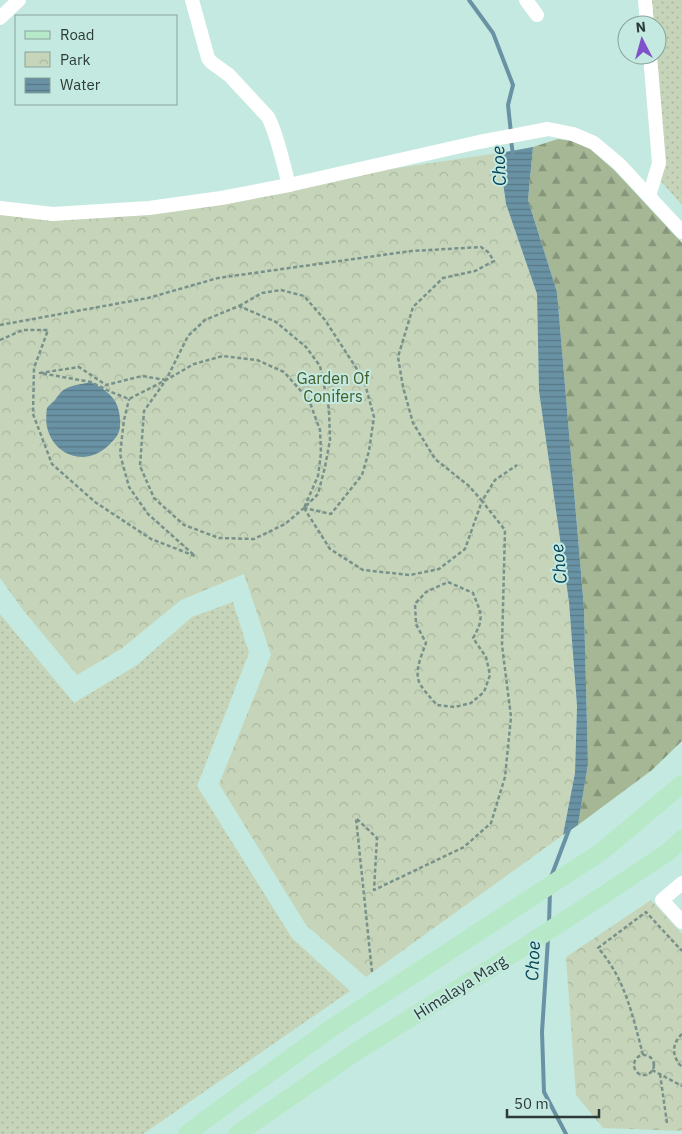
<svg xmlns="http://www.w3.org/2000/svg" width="682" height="1134" viewBox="0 0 682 1134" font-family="'IBM Plex Sans',sans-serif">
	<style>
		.grass { fill: url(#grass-dots) }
		.forest { fill: url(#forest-firs) }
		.park { fill: url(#park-crowns) }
		.water { fill: url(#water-rules) }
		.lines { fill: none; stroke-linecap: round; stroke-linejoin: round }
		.stream { stroke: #6992a4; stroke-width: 4 }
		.path { stroke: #78928b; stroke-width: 2.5; stroke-dasharray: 4 2.5; stroke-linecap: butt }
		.minor { stroke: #fff; stroke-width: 14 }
		.major { stroke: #b7e9c8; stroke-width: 18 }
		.labels { text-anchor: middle; stroke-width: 4; stroke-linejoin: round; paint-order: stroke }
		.park-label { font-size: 16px; fill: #445d2a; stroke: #c4e9e0 }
		.street-label { font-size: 16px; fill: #2c3b37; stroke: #c4e9e0 }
		.water-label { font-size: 18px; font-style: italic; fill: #054357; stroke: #c4e9e0 }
	</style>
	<defs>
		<pattern id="grass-dots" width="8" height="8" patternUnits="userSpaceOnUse" patternTransform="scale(1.25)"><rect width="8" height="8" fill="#c6d5b9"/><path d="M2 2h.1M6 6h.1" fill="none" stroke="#aab8a0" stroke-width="1.8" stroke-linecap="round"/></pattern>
		<pattern id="forest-firs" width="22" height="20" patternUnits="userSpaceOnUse" patternTransform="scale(1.25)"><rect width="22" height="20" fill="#a5b795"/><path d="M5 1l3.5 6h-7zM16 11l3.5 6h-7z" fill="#87967a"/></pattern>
		<pattern id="park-crowns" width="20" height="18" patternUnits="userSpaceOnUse" patternTransform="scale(1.25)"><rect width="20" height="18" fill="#c6d5b9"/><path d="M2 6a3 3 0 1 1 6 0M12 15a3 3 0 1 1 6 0" fill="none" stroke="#aab8a0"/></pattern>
		<pattern id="water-rules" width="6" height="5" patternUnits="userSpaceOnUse" patternTransform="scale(1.25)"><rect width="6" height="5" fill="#6992a4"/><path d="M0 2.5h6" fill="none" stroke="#577886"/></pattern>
	</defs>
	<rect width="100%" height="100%" fill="#c4e9e0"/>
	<g class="grass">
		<polygon points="645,0 682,0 682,205 658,178 650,55 657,55 657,25 647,25"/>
		<polygon points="233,602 249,653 197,786 292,938 350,991 143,1134 0,1134 0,614 74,703 137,665 192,617"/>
	</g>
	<polygon class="forest" points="558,139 572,141 589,148 615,171 682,243 682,741 652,770 578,825 588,764 584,608 557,292 528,200 533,147"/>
	<g class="park">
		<polygon points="499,153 506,204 537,294 539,391 569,602 577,706 575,773 563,835 366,977 306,925 219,784 271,655 244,574 181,600 121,649 77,675 23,610 0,578 0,215 5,211 77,219 289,184"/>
		<polygon points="651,900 682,934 682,1131 603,1128 576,1095 566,957"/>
	</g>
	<g class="water">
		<polygon points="533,147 528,200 557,292 584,608 588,764 578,825 563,835 575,773 577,706 569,602 539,391 537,294 506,204 499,153"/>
		<path d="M91,382C108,391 119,399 120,419C121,432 118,436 109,445C87,467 54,457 47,427C46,422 46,413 47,408C49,405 53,402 55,400C57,397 60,393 62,391C70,385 82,384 91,382Z"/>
	</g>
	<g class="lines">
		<g class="stream">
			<polyline points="469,0 493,33 513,85 508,105 511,133"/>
			<polyline points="511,140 513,155"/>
			<polyline points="551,877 570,827"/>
			<polyline points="549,924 550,891"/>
			<polyline points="548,939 542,1032 544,1092 566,1134"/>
		</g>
		<g class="path">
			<polyline points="239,306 262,293 281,290 304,296 325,320 364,380 374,417 369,451 362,475 331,514 304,508"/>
			<polyline points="0,325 148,298 218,278 411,251 481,247 488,252 494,261 475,271 443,278 413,307 398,357 403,387 413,423 435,459 469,486 482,501 495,480 517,465"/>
			<polyline points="0,340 23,330 48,330 34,368 33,414 52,464 95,502 151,539 195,556 148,514 129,487 120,454 124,420 129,399"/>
			<polyline points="166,380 142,376 106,385 79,367 40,373 91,382 111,392 129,399 166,380 188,336 205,320 239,306 276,322 306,347 320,366 329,409 330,440 325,467 318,494 304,508 285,524 254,539 219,538 184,525 154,498 140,466 144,411 166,380 194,364 223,356 257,360 284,372 309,400 320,430 321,453 318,476 304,508"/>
			<polyline points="304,508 330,549 363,570 410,575 439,569 465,549 482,501 505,530 502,645 511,717 505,777 491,823 464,847 374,890 377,838 356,818 372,972"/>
			<path d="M448,582L473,593C481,613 485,618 473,638L486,657L490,675L484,692L471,703L455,707L437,705C431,698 420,687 418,679C416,667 422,654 426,643L416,624L415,604L426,592Z"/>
			<path d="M682,1034C671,1044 672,1057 682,1067"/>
			<path d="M643,1055C633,1017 625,978 598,948L646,912L682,951"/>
			<circle cx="644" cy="1065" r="10"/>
			<polyline points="652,1070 682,1086"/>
			<polyline points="660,1074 667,1123"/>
		</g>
		<g class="minor">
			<path d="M192,0L208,58L211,62L229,75L268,117C278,136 283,164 289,185"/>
			<polyline points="526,0 537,15"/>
			<polyline points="645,0 647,25"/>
			<polyline points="0,18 19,0"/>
			<polyline points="649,196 659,163 650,55"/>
			<polyline points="0,208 53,214 149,208 221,198 289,185 479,142 548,129 573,134 594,143 619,164 682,232"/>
			<polyline points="682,883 662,900 682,922"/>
		</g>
		<g class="major">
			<polyline points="187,1134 205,1120 333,1027 601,852 682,784"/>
			<polyline points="237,1134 357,1051 493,967 605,894 668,852 682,839"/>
		</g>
	</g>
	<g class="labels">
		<g class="park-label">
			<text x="333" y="384">Garden Of<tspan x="333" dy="18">Conifers</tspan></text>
		</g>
		<g class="street-label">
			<text transform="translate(460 987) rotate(-32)" y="6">Himalaya Marg</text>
		</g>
		<g class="water-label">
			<text transform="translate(499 166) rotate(-93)" y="6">Choe</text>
			<text transform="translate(559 564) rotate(-96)" y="6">Choe</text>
			<text transform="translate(533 961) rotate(-87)" y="6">Choe</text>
		</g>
	</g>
	<rect x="15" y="15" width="162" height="90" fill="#c4e9e0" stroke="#87a39c"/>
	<rect x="25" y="31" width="25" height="8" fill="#b7e9c8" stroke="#87a39c"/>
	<text x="60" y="40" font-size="15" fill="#2c3b37">Road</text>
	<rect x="25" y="52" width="25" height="15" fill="url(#park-crowns)" stroke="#87a39c"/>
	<text x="60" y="65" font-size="15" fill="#2c3b37">Park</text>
	<rect x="25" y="78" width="25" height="15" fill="url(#water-rules)" stroke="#87a39c"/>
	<text x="60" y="90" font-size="15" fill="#2c3b37">Water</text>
	<g transform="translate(642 40) rotate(354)"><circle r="24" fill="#c4e9e0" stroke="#87a39c"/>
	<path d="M0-4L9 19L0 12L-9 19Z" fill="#7f51ca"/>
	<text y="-8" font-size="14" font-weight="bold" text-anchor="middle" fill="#2c3b37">N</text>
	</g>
	<path d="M507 1109v8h92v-8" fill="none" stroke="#2c3b37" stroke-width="2.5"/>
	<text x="514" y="1109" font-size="15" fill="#2c3b37" stroke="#c4e9e0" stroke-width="4" paint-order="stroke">50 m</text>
</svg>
